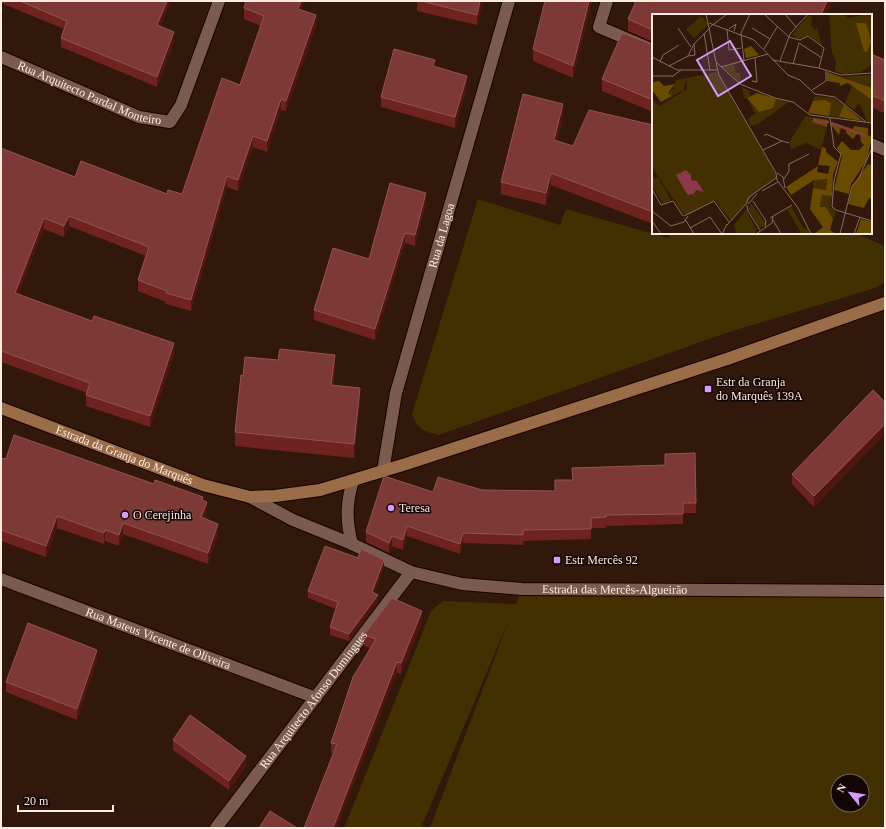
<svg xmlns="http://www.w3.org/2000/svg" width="886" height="829" viewBox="0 0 886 829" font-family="Georgia,serif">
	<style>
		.green { fill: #432f00; fill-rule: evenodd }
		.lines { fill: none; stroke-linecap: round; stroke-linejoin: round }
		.service-casing { stroke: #180300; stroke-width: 14 }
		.minor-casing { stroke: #180300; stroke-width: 14 }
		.tertiary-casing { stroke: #180300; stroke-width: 14 }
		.secondary-casing { stroke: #180300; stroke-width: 14 }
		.service { stroke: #7b5b4d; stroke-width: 12 }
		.minor { stroke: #7b5b4d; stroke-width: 12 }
		.tertiary { stroke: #7b5b4d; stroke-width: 12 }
		.secondary { stroke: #9a6c48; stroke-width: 12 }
		.wall { fill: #6e2321 }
		.shaded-wall { fill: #4f150f }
		.building { fill: #7d3935; stroke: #925450 }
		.poi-dot { fill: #d69bfa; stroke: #110603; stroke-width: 1.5 }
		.labels { text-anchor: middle; stroke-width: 3; stroke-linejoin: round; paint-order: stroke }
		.street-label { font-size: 12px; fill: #feebe2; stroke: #110603 }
		.poi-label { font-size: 12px; fill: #feebe2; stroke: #110603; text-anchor: start }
		.inset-river { fill: none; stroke: #8a394c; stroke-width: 2 }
		.inset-road { fill: none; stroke: #846c61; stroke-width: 1 }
		.view { fill: #d69bfa; fill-opacity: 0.15; stroke: #d69bfa; stroke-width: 2 }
		.inset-edge { fill: none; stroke: #feebe2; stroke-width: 2 }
	</style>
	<rect width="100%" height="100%" fill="#32170b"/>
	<g class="green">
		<path d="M478,199L560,225L566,209L668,238L670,233H855L885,246V282L875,288L726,333L439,435C423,431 418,430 412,414Z"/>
		<path d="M522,589H885V828H430L509,620L421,828H344L431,611L443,601L516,604ZM838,781H862V805H838Z"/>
	</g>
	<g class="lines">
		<defs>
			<g id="service">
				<polyline points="607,1 599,27 653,50"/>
				<polyline points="871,144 885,150"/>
			</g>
			<g id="minor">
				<path id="s1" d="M1,57L139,117L170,122L181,105L219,1"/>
				<path id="s2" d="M383,471L396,393L509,1"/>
				<path id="s3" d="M1,579L316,698"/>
				<path id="s4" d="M216,828L411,572"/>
			</g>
			<g id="tertiary">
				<path id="s5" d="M250,497L293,520L352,544L411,572L462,584L522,589L885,591"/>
				<path d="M352,544C346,521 346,503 353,481"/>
			</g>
			<g id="secondary">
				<path id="s6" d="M1,408L203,485L250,497L275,496L320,490L406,464L727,359L885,303"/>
			</g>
		</defs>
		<use href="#service" class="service-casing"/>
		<use href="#minor" class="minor-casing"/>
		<use href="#tertiary" class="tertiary-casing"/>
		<use href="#secondary" class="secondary-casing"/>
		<use href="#service" class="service"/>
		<use href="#minor" class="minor"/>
		<use href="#tertiary" class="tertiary"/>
		<use href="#secondary" class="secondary"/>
	</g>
	<g class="wall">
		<polygon points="1,1 171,1 160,27 174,42 157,87 61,47 61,38 64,29 1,3"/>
		<polygon points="246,1 304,1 301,10 316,26 286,111 281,110 267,152 253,147 238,191 227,187 191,311 166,304 166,302 138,291 138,280 146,256 69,226 64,237 44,229 18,294 174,354 150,427 86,406 86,395 87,393 1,362 1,148 75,177 167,194 182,194 240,85 261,26 244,19 244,8"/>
		<polygon points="417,1 483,1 477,25 417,11"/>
		<polygon points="592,1 573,78 533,61 533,49"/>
		<polygon points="636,1 833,1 826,15 653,15 653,42 628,31 628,19"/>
		<polygon points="653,45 653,112 602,91 602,79"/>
		<polygon points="871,54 885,60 885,123 884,122 884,113 871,107"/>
		<polygon points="467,86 455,128 381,107 381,97"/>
		<polygon points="563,116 557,141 573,146 653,125 653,224 551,185 546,205 501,194 501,182"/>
		<polygon points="426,203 415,246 405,243 375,340 314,320 314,310 369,259"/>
		<polygon points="335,368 333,385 360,402 354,458 235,446 235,432 243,376"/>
		<polygon points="885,402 885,434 814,507 792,484 792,474"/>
		<polygon points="695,453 696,513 683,513 683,524 606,526 606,528 591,528 591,539 523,541 523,545 463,543 460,554 407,536 403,550 392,546 389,553 366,542 366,532 433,492 482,490 555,491 573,480 572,468 665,465"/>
		<polygon points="1,458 6,459 203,500 207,513 205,518 218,535 208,564 123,534 119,546 105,541 104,544 57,528 46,557 1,541"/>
		<polygon points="384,567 374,594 378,602 349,641 330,635 330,627 336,609 308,598 308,591"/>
		<polygon points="422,622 401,674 397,673 333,754 331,753 331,743 370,648 364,646 364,635"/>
		<polygon points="97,660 77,720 6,692 6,682"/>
		<polygon points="173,740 246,766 229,790 173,750"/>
	</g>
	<g class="shaded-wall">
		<polygon points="167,1 171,1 157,35 157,25"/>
		<polygon points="301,1 304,1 298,20 298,9"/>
		<polygon points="480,1 483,1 477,25 477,15"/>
		<polygon points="589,1 592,1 573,78 573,66"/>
		<polygon points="827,1 833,1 826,15 821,15"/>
		<polygon points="316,15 316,26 286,111 286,101"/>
		<polygon points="174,32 174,42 157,87 157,77"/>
		<polygon points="467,76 467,86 455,128 455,117"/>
		<polygon points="281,99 281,110 267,152 267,141"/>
		<polygon points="563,104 563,116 554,152 554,140"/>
		<polygon points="253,136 253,147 238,191 238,180"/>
		<polygon points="551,173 551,185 546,205 546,193"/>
		<polygon points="227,176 227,187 191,311 191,300"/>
		<polygon points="426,193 426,203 415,246 415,235"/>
		<polygon points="69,216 69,226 64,237 64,226"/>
		<polygon points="44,218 44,229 15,304 15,293"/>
		<polygon points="405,233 405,243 375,340 375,329"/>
		<polygon points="174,343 174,354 150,427 150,416"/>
		<polygon points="335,355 335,368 331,399 331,385"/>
		<polygon points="360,388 360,402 354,458 354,444"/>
		<polygon points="885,424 885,434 814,507 814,496"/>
		<polygon points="207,502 207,513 201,528 201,517"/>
		<polygon points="57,516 57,528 46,557 46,546"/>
		<polygon points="123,523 123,534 119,546 119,535"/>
		<polygon points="218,524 218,535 208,564 208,553"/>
		<polygon points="407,526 407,536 403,550 403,540"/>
		<polygon points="105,530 105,541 104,544 104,533"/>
		<polygon points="463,533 463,543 460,554 460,544"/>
		<polygon points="392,536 392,546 389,553 389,543"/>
		<polygon points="384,560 384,567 372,600 372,592"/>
		<polygon points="378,595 378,602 349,641 349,634"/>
		<polygon points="422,611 422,622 401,674 401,663"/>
		<polygon points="97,650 97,660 77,720 77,709"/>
		<polygon points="397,662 397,673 337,828 333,828"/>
		<polygon points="246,756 246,766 229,790 229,781"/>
	</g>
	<g class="building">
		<polygon points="20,1 167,1 157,25 174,32 157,77 61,38 67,21"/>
		<polygon points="246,1 301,1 298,9 316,15 286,101 281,99 267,141 253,136 238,180 227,176 191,300 166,293 167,291 138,280 149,247 69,216 64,226 44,218 15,293 92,321 94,316 174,343 150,416 86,395 90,383 1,351 1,148 75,177 81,161 167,194 168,190 182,194 222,78 240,85 264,16 244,8"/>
		<polygon points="421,1 480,1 477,15"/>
		<polygon points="545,1 589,1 573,66 533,49"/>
		<polygon points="636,1 827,1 821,15 653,15 653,30 628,19"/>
		<polygon points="622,33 653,45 653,100 602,79"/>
		<polygon points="394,49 435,60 433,66 467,76 455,117 381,97"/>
		<polygon points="871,54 885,60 885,101 871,95"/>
		<polygon points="523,94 563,104 554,140 573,146 589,110 653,125 653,212 551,173 546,193 501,182"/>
		<polygon points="390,183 426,193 415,235 405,233 375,329 314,310 333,248 369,259"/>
		<polygon points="280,349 335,355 331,385 360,388 354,444 235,432 241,375 243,376 245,357 278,360"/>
		<polygon points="873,390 885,402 885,424 814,496 792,474"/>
		<polygon points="14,435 154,484 155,480 203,497 202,500 207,502 201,517 218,524 208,553 123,523 119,535 105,530 104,533 57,516 46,546 1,530 1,458 6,459"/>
		<polygon points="695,453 696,503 683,503 683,514 606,515 606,517 591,518 591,529 523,530 523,535 463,533 460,544 407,526 403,540 392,536 389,543 366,532 384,476 433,492 438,477 482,490 555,491 555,480 573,480 572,468 665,465 665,454"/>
		<polygon points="325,546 358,558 361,549 384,560 372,592 378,595 349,634 330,627 338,602 308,591"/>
		<polygon points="392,598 422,611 401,663 397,662 333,828 304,828 337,744 331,743 353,677 376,639 364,635"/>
		<polygon points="28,623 97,650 77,709 6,682"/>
		<polygon points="190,715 246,756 229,781 173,740"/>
		<polygon points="270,811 297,828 259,828"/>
	</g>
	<g class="poi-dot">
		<rect x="704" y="385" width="8" height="8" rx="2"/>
		<circle cx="391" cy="508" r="4"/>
		<circle cx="125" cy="515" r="4"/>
		<rect x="553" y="556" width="8" height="8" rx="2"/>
	</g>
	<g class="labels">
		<g class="street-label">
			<text dy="4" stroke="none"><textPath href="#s1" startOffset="96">Rua Arquitecto Pardal Monteiro</textPath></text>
			<text dy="4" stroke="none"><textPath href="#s2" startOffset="243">Rua da Lagoa</textPath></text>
			<text dy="4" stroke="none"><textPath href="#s6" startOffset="132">Estrada da Granja do Marquês</textPath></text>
			<text dy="4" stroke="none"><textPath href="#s5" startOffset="383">Estrada das Mercês-Algueirão</textPath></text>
			<text dy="4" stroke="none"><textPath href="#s3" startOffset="168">Rua Mateus Vicente de Oliveira</textPath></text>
			<text dy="4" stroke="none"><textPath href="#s4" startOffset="161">Rua Arquitecto Afonso Domingues</textPath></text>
		</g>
		<g class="poi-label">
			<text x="716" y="386">Estr da Granja<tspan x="716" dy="14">do Marquês 139A</tspan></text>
			<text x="399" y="512">Teresa</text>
			<text x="133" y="519">O Cerejinha</text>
			<text x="565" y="564">Estr Mercês 92</text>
		</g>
	</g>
	<g transform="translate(652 14)">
		<rect width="220" height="220" fill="#32170b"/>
		<path d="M177,0H193L196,4L216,0L220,4V51L209,58L190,60L183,57L184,47L180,39ZM49,2L57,10L42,24L34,16ZM156,2H160L159,12L163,16L165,14L170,32L157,21L147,25L140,21ZM82,50L84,59H88L89,70L71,53ZM65,58L124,160V163L103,179L79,207L63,186L36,201L31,200L0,153V85L7,92L35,75L34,68L37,65L33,69L32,76L20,82L16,79L21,75L24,66ZM218,61L220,74L190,63L199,62ZM200,72L220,86V108L215,107L207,89L202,96L193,89ZM90,73L98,77L97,84L105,79L137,88L106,110L99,112L96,105L103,99L95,84H92ZM163,82L182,84L192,91L188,104L177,102L161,87ZM153,102L163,104L162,109L175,113L169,136L154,129L140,135L137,129ZM6,163L19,186L11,190L0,171V166ZM168,164L175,165L174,176L161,174L162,166ZM170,181L180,182L178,193L184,198L181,205L174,193L168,194ZM99,189L114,210L108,214L97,196ZM139,192L152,215L155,214L158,220H147L148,217L135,195ZM94,196L105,216L102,220H85L82,211Z" fill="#432f00"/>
		<path d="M204,9H213L215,12L219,27L215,38L212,37ZM99,32L107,41L94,44L92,35ZM175,58L220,74V86L196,69L188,72V69L175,67ZM7,67L12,72L23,70L16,79L20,82L9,88L0,76V68ZM105,79L124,85L121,94L107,98L95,84ZM173,86L179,89L177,102L156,99L161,87ZM192,91L208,105L210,107L187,103ZM163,104L176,106L175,113L162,109L160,107ZM180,108L201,115L202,112L216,114V121L220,123L215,146L199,170L197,180L182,176L190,142L185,134L190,127L199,136H207L212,131L209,128L208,121L205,120L201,125L194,119V116L189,114L187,121L179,111ZM170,133L174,134V138L186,148L181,160L180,182L170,181L168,193H174L181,205L178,216L184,220H162L171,213L158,195L161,174L174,176L175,165L162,166L139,181L134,173L166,152L165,158L176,160L178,152L166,151ZM216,150L219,151L220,185L217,184L212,194L196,190L201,171ZM209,205L220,208V220H204Z" fill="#694b00"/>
		<path d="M34,156L39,161V166L45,167L52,178L44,176L42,180L46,186L41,180L36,181L33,177L24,161Z" fill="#8a394c"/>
		<path class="inset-river" d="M161,104L166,108H177M179,109L214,122"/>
		<path class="inset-road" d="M54,0L64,48L88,70L123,84L141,88L158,101L220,109M112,0L137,23L148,26L156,22L172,34L167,54M133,0L144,13M57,9L102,26L136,61L148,66L163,80L183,83L214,108M58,13L75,0M26,14L39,33M100,14L118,25M75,15L77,36L89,34M77,15L84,10L82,17M52,19L58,56M147,29L170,44M112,35L125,13M36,42L43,41L42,30M0,43L25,56H65M120,46L167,54L189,61L220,59M92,47L89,19L98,0M128,47L138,20L156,0M8,48L11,41L27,31M64,49L67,61L124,159L125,166L146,194L159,220M141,50L147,29M17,52L36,42L42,30L58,14M69,53L116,40M0,62H21L29,56M100,67L105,68L103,44M160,76L174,67V56M178,104L182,133L189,140L182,167L180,193L184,196L220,207M112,122L114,120L130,127M111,136L130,127L137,129M125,159L131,163L133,174M132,165L137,157V150L157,140M0,175L9,191L21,187L31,202M110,177L126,168M101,187L114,207L113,213M96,190L105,180M95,191L96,197L108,216M0,197L19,212L32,208L36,202M32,202L62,187L77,208M118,204L140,191M33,205L42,220M121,206L129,220M0,207L9,220M75,211L94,190L97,183L124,164M38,214L58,203L70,220L75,210M104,220L120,209L121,202M188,220L200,172L207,164L220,134M202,220L208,203"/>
		<path class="view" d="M78,27L99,62L66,82L45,46Z"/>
		<rect width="220" height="220" class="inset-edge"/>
	</g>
	<rect width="886" height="829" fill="none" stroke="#feebe2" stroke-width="4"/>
	<g transform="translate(850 793) rotate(300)"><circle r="19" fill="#110603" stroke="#70625c"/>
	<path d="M0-3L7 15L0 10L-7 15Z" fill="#d69bfa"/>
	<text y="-6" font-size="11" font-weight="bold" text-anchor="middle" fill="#feebe2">N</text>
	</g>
	<path d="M18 805v6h95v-6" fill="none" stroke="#feebe2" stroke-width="2"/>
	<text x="24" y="805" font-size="12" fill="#feebe2" stroke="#110603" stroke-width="3" paint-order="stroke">20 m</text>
</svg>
